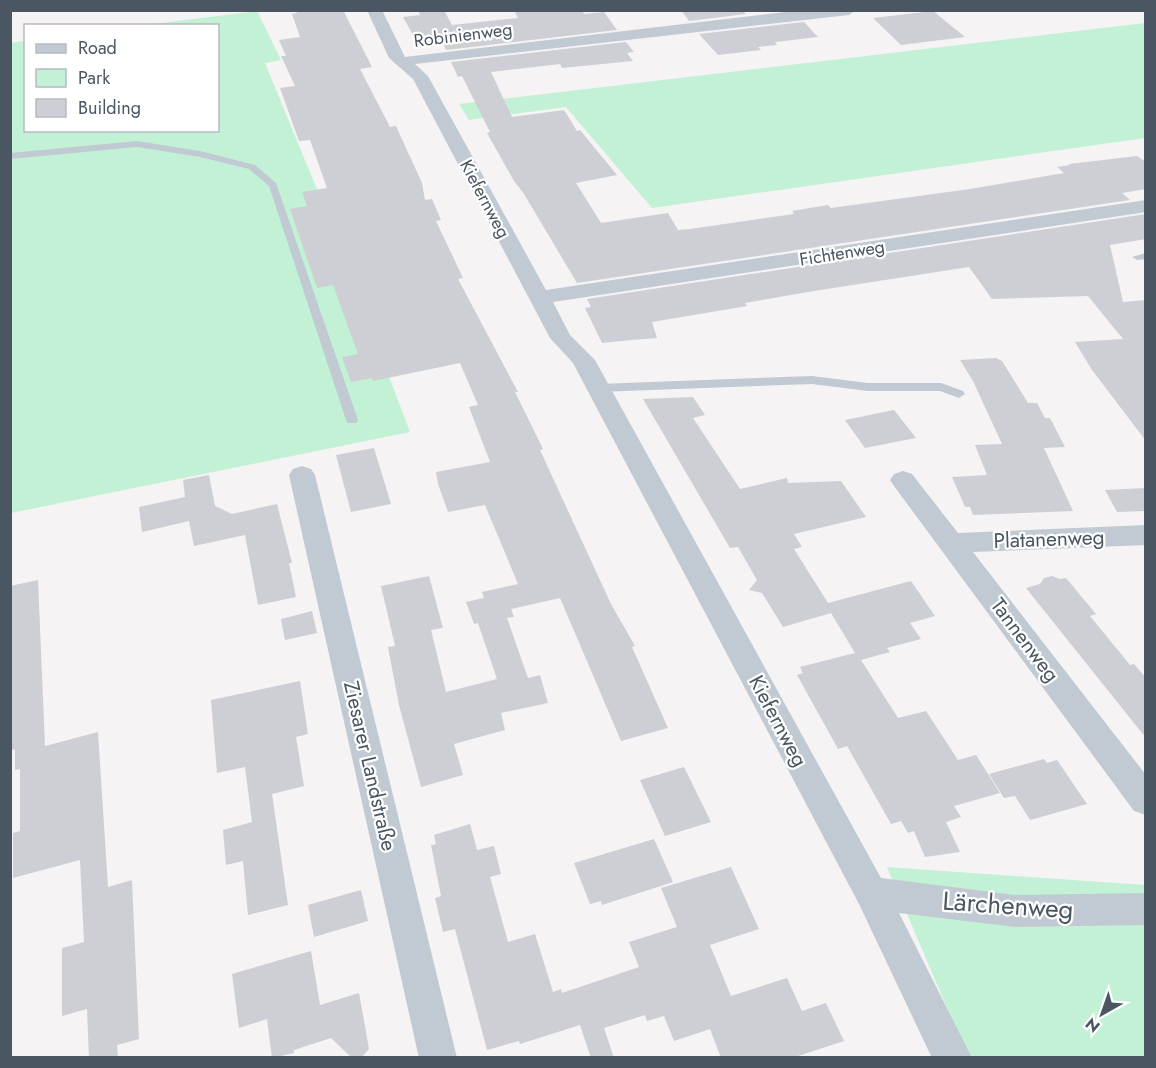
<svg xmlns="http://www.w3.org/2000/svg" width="1156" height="1068" viewBox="0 0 1156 1068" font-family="Jost,sans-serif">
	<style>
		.green { fill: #c3f1d5 }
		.building { fill: #cdcfd5 }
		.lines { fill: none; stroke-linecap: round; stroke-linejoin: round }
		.lane { fill: #c1cad2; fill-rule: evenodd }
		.street { fill: #c1cad2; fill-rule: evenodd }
		.labels { text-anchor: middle; stroke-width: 4.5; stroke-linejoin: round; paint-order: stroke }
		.far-street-label { font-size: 18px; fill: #4a5661; stroke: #fff }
		.street-label { font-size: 21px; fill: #4a5661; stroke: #fff }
		.near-street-label { font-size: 26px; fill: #4a5661; stroke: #fff }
	</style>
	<rect width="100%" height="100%" fill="#f5f3f3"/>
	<g class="green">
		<polygon points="257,11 281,60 265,63 330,221 410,432 11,513 10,43 25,41 26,130 218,130 218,26 145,25"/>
		<polygon points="1145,23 1145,138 652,208 566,107 469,120 459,104"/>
		<polygon points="887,867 1145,885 1145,1057 968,1057"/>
	</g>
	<g class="building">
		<polygon points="296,10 343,10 372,67 360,69 390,127 396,126 422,183 425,200 432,199 441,220 436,221 463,278 458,279 518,392 515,392 543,449 540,450 611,604 635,646 632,647 668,728 621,741 560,598 511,609 514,617 507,618 528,678 540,675 548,703 501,713 505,730 454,744 463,775 421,787 399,705 388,647 395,646 381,586 429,576 443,628 431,630 446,692 497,679 478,623 474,624 466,602 484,598 482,592 518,584 485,505 448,512 438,484 436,472 490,462 469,407 478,405 460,363 373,381 372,378 351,382 342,357 358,354 333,285 317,288 290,209 307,206 302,192 327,188 310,140 299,141 280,88 295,86 281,56 286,56 279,40 300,37 292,14 297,13"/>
		<polygon points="418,10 444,10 452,25 518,18 514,10 582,10 584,14 604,12 617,30 446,50 444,45 420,48 403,17 420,15"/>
		<polygon points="681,10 742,10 746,14 689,21"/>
		<polygon points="933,11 965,37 901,45 873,18"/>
		<polygon points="804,22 818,37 775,42 777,45 758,47 761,50 718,55 699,34"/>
		<polygon points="626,42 634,52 627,53 633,61 562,68 560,64 491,72 512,117 564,110 577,131 580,130 617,175 576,183 601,223 668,213 678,230 690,229 794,214 792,211 828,205 831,208 970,189 1064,173 1057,167 1070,165 1069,164 1137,156 1146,162 1146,189 1122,193 1130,200 577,283 524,194 514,181 487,133 490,132 462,76 458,77 451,62"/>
		<polygon points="1146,214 1146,239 1110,245 1123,302 1146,300 1146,441 1092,370 1075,342 1123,339 1088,296 992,299 969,267 814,291 745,303 747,306 652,322 657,338 632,340 602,343 585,308 591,307 587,299"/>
		<polygon points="996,358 1002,361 1028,403 1037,403 1045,418 1050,418 1065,447 1044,448 1073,511 973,515 970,507 965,507 952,477 987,475 975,445 1002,444 973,381 960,360"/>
		<polygon points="693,397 705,415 693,418 740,489 787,478 788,483 841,481 866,517 794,534 802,547 794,549 828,603 911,581 935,616 910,623 921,639 887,648 890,652 861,660 898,718 926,711 958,760 976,755 1000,793 954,806 961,817 946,822 960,852 925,857 914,831 908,833 901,821 891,824 847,746 838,749 797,675 803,673 800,667 855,653 831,613 783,627 762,593 749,590 757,580 738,547 730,548 643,399"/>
		<polygon points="894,410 916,438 865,448 845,420"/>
		<polygon points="374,448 391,504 351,512 336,455"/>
		<polygon points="209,475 215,506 232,514 277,504 292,563 289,563 296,597 258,605 245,535 194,546 189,521 142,532 139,507 185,497 183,480"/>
		<polygon points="1146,488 1146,511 1117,512 1105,490"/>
		<polygon points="1052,576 1060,579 1066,578 1096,614 1090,616 1130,665 1134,664 1146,678 1146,738 1026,588 1040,584 1044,578"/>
		<polygon points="38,580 45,746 98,732 108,887 132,880 139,1039 117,1045 118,1058 89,1058 87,1009 62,1016 62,948 84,942 80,860 13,878 13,833 20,831 20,769 15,770 15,749 10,751 10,586"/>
		<polygon points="312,611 317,633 285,640 281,619"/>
		<polygon points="300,681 308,734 296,737 304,786 272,794 288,905 248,915 243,861 226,865 223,830 252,822 245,767 217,773 211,700"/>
		<polygon points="1044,759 1047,763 1057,760 1087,804 1030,820 1015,796 1004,798 989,774"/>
		<polygon points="684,767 711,822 665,836 640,780"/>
		<polygon points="470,824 477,850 494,846 501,874 490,877 508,942 535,934 553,992 561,989 562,993 639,967 629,942 677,927 661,888 731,867 759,929 710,945 731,996 787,978 802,1011 826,1003 844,1041 792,1058 721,1058 710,1029 674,1041 664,1016 647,1021 645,1015 604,1028 614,1058 591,1058 580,1025 520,1044 519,1041 487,1050 455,929 443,932 435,898 441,896 431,845 436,844 434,835"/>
		<polygon points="654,839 673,882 602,905 601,901 590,904 574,863"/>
		<polygon points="361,890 368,921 314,937 308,905"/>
		<polygon points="311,951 320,1005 359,993 369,1049 361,1058 352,1058 331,1038 294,1050 294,1053 272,1058 267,1019 239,1028 232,974"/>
	</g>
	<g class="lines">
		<g class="lane">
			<polygon points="137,141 200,151 255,165 276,183 358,420 356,423 348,423 346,420 269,186 249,169 200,157 137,147 10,159 10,153"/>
			<polygon points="1146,253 1146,259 1137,260 1132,257"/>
			<polygon points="812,376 868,383 941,383 963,391 965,394 959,398 940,391 868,391 812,384 598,392 592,388 598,384"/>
		</g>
		<g class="street">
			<polygon points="367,10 382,10 405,57 803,10 856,10 849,15 415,64 428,76 546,290 1146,200 1146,212 553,302 570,335 595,360 881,878 1015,895 1146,893 1146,925 1015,927 899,913 972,1058 932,1058 859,904 573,363 550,338 413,79 389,58"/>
			<polygon points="302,466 311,469 315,475 457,1058 419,1058 289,475 293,469"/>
			<polygon points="903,471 912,474 958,533 1146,525 1146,545 973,552 1146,775 1146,815 1134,811 894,486 890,480 894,474"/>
		</g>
	</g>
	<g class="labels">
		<g class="far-street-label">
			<text transform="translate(463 35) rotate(-7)" y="6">Robinienweg</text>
			<text transform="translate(485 199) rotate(62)" y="6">Kiefernweg</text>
			<text transform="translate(842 253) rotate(-9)" y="6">Fichtenweg</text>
		</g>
		<g class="street-label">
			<text transform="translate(1049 539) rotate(-2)" y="7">Platanenweg</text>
			<text transform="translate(1025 640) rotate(53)" y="7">Tannenweg</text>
			<text transform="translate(778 721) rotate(62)" y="7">Kiefernweg</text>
			<text transform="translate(370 766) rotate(77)" y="7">Ziesarer Landstraße</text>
		</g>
		<g class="near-street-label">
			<text transform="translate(1008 905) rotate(4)" y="9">Lärchenweg</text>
		</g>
	</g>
	<rect width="1156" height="1068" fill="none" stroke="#4a5661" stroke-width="24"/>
	<rect x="24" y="24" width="195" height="108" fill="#ffffff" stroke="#b7bbc0" stroke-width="1.5"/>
	<rect x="36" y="44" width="30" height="9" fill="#c1cad2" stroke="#b7bbc0" stroke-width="1.5"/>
	<text x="78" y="54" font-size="18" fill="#4a5661">Road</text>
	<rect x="36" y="69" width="30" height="18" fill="#c3f1d5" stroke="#b7bbc0" stroke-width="1.5"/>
	<text x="78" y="84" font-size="18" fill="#4a5661">Park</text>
	<rect x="36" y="99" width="30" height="18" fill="#cdcfd5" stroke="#b7bbc0" stroke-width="1.5"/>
	<text x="78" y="114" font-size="18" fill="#4a5661">Building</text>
	<g transform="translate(1102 1014) rotate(220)" stroke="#ffffff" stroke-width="4.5" paint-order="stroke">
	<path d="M0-4.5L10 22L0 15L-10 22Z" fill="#4a5661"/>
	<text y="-9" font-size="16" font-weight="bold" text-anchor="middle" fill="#4a5661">N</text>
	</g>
</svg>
